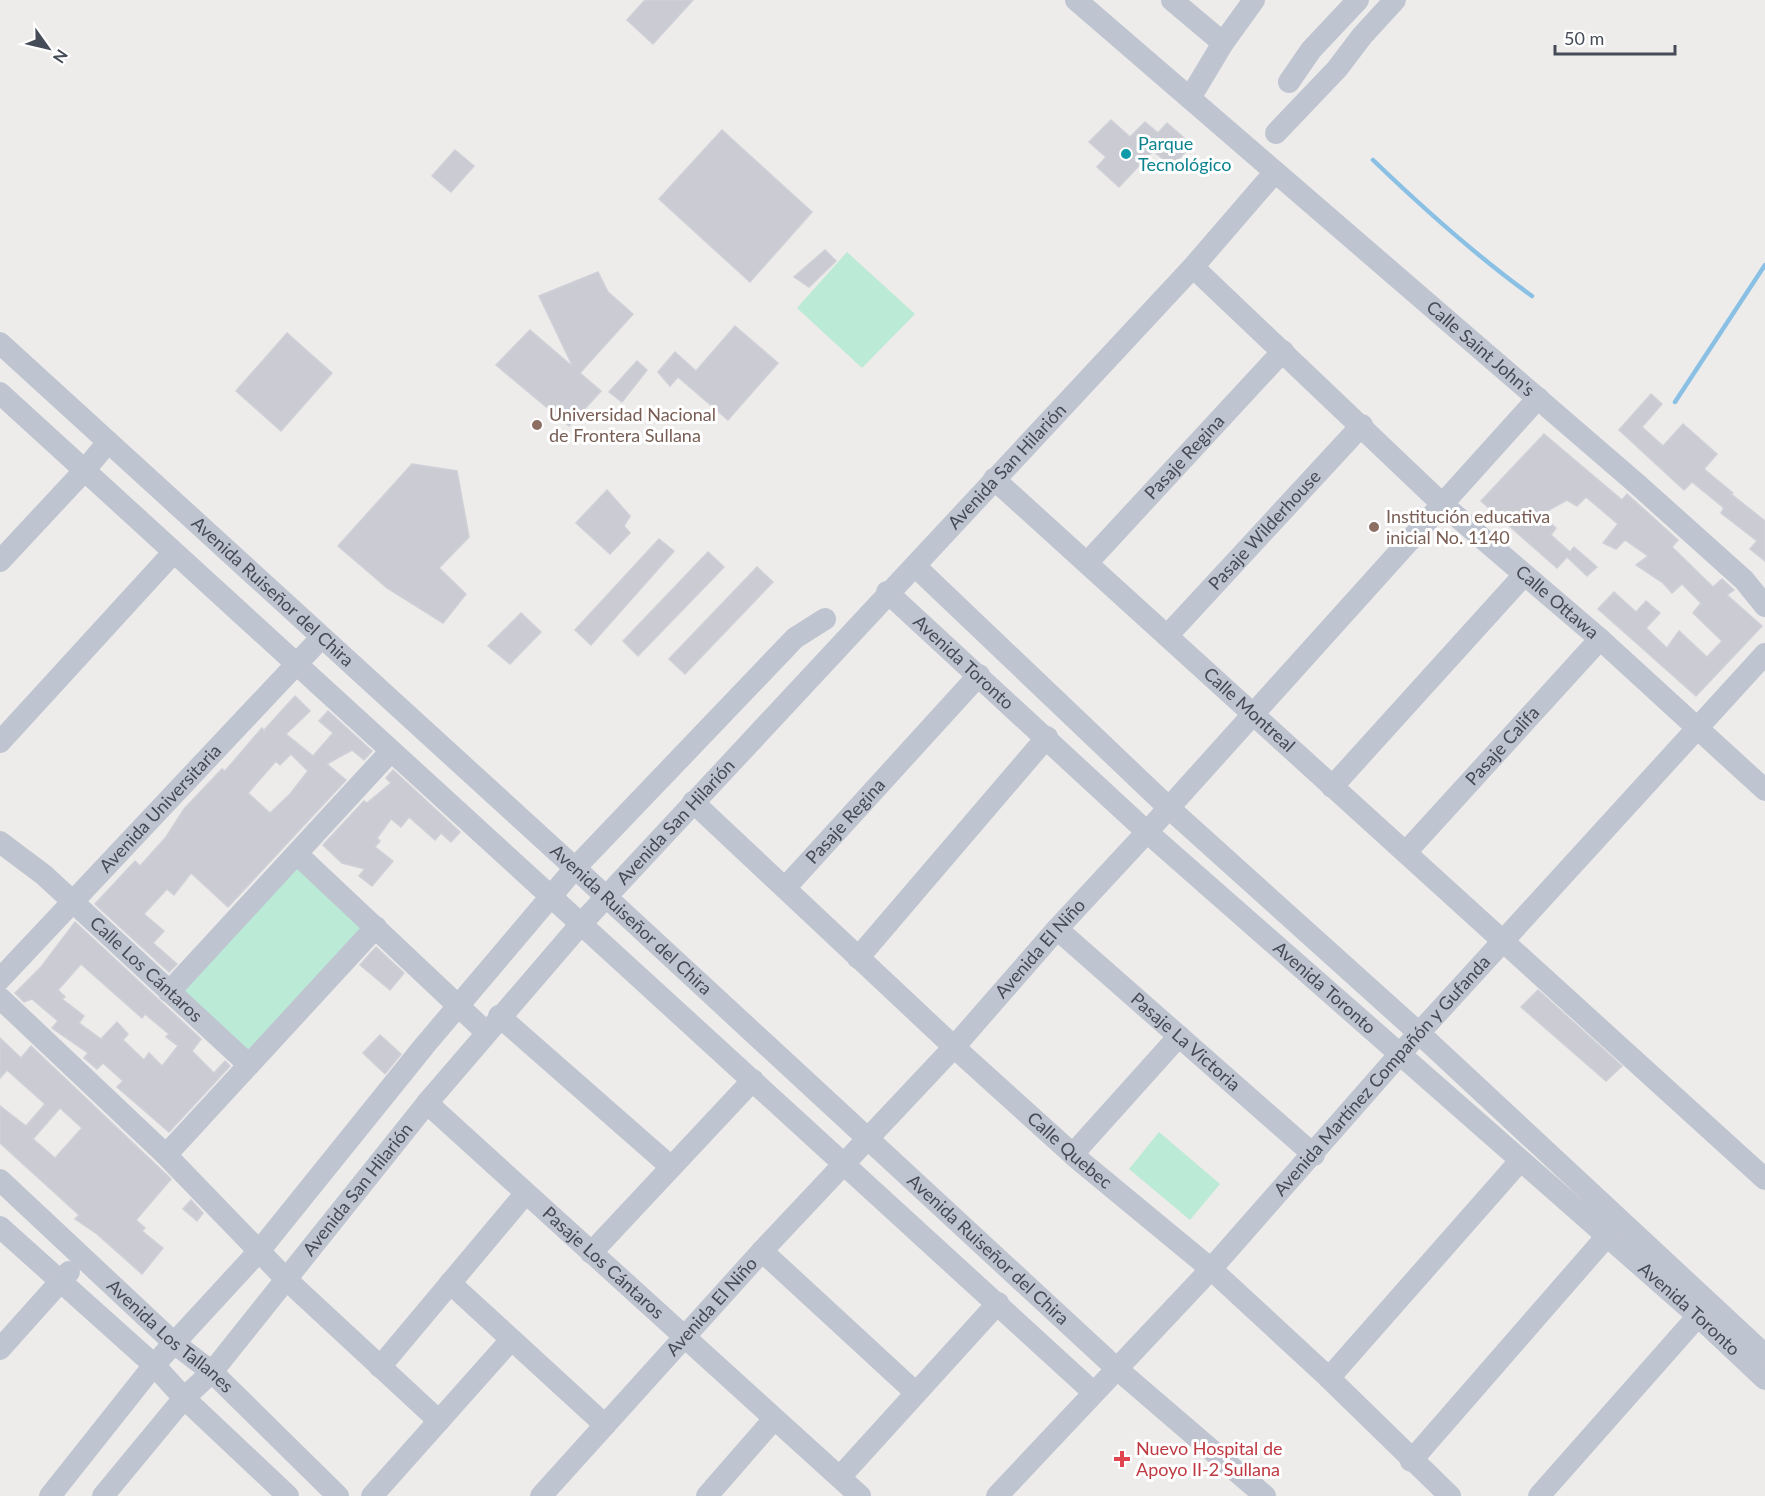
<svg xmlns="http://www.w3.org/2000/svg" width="1765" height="1496" viewBox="0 0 1765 1496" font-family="Lato,sans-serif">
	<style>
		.green { fill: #bbead6 }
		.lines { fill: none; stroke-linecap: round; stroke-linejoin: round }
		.stream { stroke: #8bc0e5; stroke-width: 4.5 }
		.building { fill: #cbccd3; stroke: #cfd0d7; stroke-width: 1.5; fill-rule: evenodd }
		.minor { stroke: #bfc5d0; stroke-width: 22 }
		.culture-dot { fill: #0f9aa8; stroke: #fff; stroke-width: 2 }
		.education-dot { fill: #8d6e63; stroke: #fff; stroke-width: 2 }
		.health-dot { fill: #e0444e; stroke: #fff; stroke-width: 2 }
		.labels { text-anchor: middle; stroke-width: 6; stroke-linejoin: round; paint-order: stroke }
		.culture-label { font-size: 18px; fill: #0d838f; stroke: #fff; text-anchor: start }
		.street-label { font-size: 18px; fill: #454b57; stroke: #fff }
		.education-label { font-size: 18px; fill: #785e54; stroke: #fff; text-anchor: start }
		.health-label { font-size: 18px; fill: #be3a42; stroke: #fff; text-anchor: start }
	</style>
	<rect width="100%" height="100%" fill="#eeeceb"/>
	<g class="green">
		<polygon points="847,252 915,314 862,368 797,308"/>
		<polygon points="297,854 376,927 248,1064 169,992"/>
		<polygon points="1159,1132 1220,1184 1190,1220 1129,1169"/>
	</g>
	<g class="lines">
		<g class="stream">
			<path d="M1373,160C1424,209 1475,255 1532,296"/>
			<polyline points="1675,402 1765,265"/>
		</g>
	</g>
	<g class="building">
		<polygon points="645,0 693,0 653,44 627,20"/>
		<polygon points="1111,120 1130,137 1145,122 1158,133 1167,123 1192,145 1172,166 1153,151 1119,187 1097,167 1106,157 1089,142"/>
		<polygon points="722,130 812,212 750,282 659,199"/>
		<polygon points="455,150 474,166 451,192 432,176"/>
		<polygon points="825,250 836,261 809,287 794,277"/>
		<polygon points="598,272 608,292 633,314 580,373 601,391 569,426 496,365 530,330 573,367 539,296"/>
		<polygon points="735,326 778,363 728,420 678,377 670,386 658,372 675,352 696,371"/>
		<polygon points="287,333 332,373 281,431 236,391"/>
		<polygon points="637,361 647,370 622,402 609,392"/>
		<polygon points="1651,394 1662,404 1642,427 1663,446 1683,424 1717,454 1704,469 1733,493 1731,494 1765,521 1765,561 1750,549 1757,541 1721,513 1724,508 1692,482 1684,490 1619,430"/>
		<polygon points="1544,434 1622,500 1627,494 1678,540 1672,547 1713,587 1722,579 1734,590 1727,595 1762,626 1696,696 1598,609 1614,592 1636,612 1646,601 1660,613 1646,628 1667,648 1679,631 1707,657 1722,641 1693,613 1701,603 1682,584 1672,593 1663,583 1636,565 1648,556 1625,540 1616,549 1603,543 1618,524 1586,497 1577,506 1567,500 1540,515 1556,528 1551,535 1570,552 1574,547 1597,567 1587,576 1567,557 1557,568 1481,501"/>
		<polygon points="412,464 457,471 469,537 439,568 466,594 443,623 387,588 338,546"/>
		<polygon points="607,490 630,516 624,526 630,533 610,554 576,523"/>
		<polygon points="659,539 674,551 591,645 575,630"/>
		<polygon points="708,552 724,567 638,656 623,641"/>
		<polygon points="757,567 773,582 685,674 669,659"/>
		<polygon points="521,613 541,632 510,664 488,646"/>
		<path d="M295,696L310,711L286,734L313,756L333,733L319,721L328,711L372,751L364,760L352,750L327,764L346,780L228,907L191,873L174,895L167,889L144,914L164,931L153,943L177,964L169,972L95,904L135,861L140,866L166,837L184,809L222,769L225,771L262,728L265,732V729ZM291,754L308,771L290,794L270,813L248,793L276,761L280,765Z"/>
		<polygon points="393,770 460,832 451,842 441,833 435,840 409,817 401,827 391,819 377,838 380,841 375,847 393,861 372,886 359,876 365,869 342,863 323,845 364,801 367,803 391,783 386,778"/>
		<path d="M75,922L201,1039L192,1051L214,1073L225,1061L230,1066L169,1132L117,1087L123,1081L103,1063L97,1069L84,1058L88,1053L52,1028L58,1021L32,999L24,1002L15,993L41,967ZM81,964L142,1018L145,1014L169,1034L166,1037L178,1046L162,1066L149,1053L144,1060L123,1040L128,1034L117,1022L101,1039L79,1023L84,1016L62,999L65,997L58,990Z"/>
		<polygon points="376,947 404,973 390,990 360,965"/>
		<polygon points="1538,990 1622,1066 1606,1081 1521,1007"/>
		<polygon points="380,1035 401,1054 385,1074 363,1053"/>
		<path d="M0,1038L21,1058L31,1046L171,1179L136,1220L145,1228L142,1231L163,1248L142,1274L97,1234L75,1219L79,1215L0,1143V1106L26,1126L45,1104L7,1070L0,1078ZM60,1108L82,1128L55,1158L33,1139Z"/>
		<polygon points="191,1200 203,1213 197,1221 183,1209"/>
	</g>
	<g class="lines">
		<g class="minor">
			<path id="s1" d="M1076,0L1637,484L1744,580L1765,606"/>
			<polyline points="1172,0 1223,43"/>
			<polyline points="1289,82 1311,50 1358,0"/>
			<polyline points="1190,98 1223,43 1254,0"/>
			<polyline points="1276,133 1337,69 1362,36 1395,0"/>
			<path id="s2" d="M1193,267L1441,503L1600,639L1765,790"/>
			<path id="s3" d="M0,343L575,868L1116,1368L1265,1496"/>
			<polyline points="0,393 1093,1392"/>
			<path id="s4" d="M994,479C1251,712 1509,944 1765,1179"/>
			<polyline points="0,561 84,471 108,442"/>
			<path id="s5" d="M1087,563L1283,351"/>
			<polyline points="915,566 1169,808 1420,1034 1765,1355"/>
			<path id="s6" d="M887,592L1147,832L1698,1316L1765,1379"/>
			<path id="s7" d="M1167,636L1362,425"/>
			<polyline points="0,742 173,553"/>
			<polyline points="1332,787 1524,575"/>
			<path id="s8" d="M693,802L954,1047L1079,1160L1211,1269L1329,1378L1450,1496"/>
			<path id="s9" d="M0,842L44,875L248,1064"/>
			<path id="s10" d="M1407,851L1600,639"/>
			<polyline points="297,854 486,1032"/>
			<path id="s11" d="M785,888L979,675"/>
			<path id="s12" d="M1057,929L1314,1155"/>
			<polyline points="858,958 1047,737"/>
			<path id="s13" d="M0,979L321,638"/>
			<polyline points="169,992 390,752"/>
			<polyline points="0,998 166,1155 287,1280 439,1421"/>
			<polyline points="499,1016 670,1166"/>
			<path id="s14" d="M427,1103L860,1496"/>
			<polyline points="1073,1154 1179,1036"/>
			<polyline points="166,1155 376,927"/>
			<path id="s15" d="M0,1180L174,1343L212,1372L338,1496"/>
			<polyline points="0,1227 154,1365 184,1398 288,1496"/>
			<polyline points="762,1251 916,1393"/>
			<polyline points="591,1253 753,1080"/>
			<polyline points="450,1283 605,1425"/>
			<polyline points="0,1349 69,1272"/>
			<polyline points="380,1367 525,1194"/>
			<polyline points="1329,1378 1520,1161"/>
			<polyline points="1411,1461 1607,1236"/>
			<polyline points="840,1477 998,1303"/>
			<polyline points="50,1496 154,1365 259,1251 425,1045 575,868 795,638 825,619"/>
			<path id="s16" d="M103,1496L184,1398L212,1372L427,1103L580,925L1193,267L1275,172"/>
			<polyline points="372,1496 510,1341"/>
			<path id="s17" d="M541,1496L762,1251L954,1047L1057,929L1147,832L1538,398"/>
			<polyline points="707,1496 774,1419"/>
			<path id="s18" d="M997,1496L1211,1269L1399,1055L1765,654"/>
			<polyline points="1539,1496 1698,1316"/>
		</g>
	</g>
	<circle class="culture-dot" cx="1126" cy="154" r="6"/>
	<g class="education-dot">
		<circle cx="537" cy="425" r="6"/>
		<circle cx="1374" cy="527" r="6"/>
	</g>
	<path class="health-dot" d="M1119 1450h6v6h6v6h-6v6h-6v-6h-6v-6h6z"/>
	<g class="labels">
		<g class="culture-label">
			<text x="1138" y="150">Parque<tspan x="1138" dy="21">Tecnológico</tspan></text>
		</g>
		<g class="street-label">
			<text dy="6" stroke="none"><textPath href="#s1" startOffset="534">Calle Saint John's</textPath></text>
			<text dy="6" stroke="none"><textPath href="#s5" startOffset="144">Pasaje Regina</textPath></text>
			<text dy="6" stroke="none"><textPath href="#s16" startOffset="1371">Avenida San Hilarión</textPath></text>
			<text dy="6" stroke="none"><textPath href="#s7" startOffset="144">Pasaje Wilderhouse</textPath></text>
			<text dy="6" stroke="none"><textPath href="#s3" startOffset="369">Avenida Ruiseñor del Chira</textPath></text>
			<text dy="6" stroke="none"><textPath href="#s2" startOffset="495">Calle Ottawa</textPath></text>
			<text dy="6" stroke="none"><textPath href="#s6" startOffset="104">Avenida Toronto</textPath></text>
			<text dy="6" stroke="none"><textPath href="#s4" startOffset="344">Calle Montreal</textPath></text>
			<text dy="6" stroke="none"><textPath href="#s10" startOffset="142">Pasaje Califa</textPath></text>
			<text dy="6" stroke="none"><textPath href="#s13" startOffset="234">Avenida Universitaria</textPath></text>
			<text dy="6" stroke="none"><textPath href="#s11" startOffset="90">Pasaje Regina</textPath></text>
			<text dy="6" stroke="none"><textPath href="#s16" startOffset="885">Avenida San Hilarión</textPath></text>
			<text dy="6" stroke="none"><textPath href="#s3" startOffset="855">Avenida Ruiseñor del Chira</textPath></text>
			<text dy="6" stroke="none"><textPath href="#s17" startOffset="741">Avenida El Niño</textPath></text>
			<text dy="6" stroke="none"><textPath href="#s9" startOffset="194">Calle Los Cántaros</textPath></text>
			<text dy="6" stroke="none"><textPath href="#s6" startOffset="590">Avenida Toronto</textPath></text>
			<text dy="6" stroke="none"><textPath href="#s12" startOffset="171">Pasaje La Victoria</textPath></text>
			<text dy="6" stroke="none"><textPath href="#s18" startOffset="570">Avenida Martínez Compañón y Gufanda</textPath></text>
			<text dy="6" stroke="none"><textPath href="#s8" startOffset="513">Calle Quebec</textPath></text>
			<text dy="6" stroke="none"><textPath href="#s16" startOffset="399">Avenida San Hilarión</textPath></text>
			<text dy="6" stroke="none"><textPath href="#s3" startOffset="1341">Avenida Ruiseñor del Chira</textPath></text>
			<text dy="6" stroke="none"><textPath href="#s14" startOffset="238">Pasaje Los Cántaros</textPath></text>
			<text dy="6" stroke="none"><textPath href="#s17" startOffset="255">Avenida El Niño</textPath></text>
			<text dy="6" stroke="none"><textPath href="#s6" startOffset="1076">Avenida Toronto</textPath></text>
			<text dy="6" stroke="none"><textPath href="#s15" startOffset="231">Avenida Los Tallanes</textPath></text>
		</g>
		<g class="education-label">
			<text x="549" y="421">Universidad Nacional<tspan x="549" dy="21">de Frontera Sullana</tspan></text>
			<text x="1386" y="523">Institución educativa<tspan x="1386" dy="21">inicial No. 1140</tspan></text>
		</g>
		<g class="health-label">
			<text x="1136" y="1455">Nuevo Hospital de<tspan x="1136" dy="21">Apoyo II-2 Sullana</tspan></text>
		</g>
	</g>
	<g transform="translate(48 48) rotate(124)" stroke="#ffffff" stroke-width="4.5" paint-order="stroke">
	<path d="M0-4.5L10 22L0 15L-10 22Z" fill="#454b57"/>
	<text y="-9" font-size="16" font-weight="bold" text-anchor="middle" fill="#454b57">N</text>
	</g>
	<path d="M1555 45v9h120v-9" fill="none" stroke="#454b57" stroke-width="3"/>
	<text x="1564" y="45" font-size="18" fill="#454b57" stroke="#ffffff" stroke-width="4.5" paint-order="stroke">50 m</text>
</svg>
